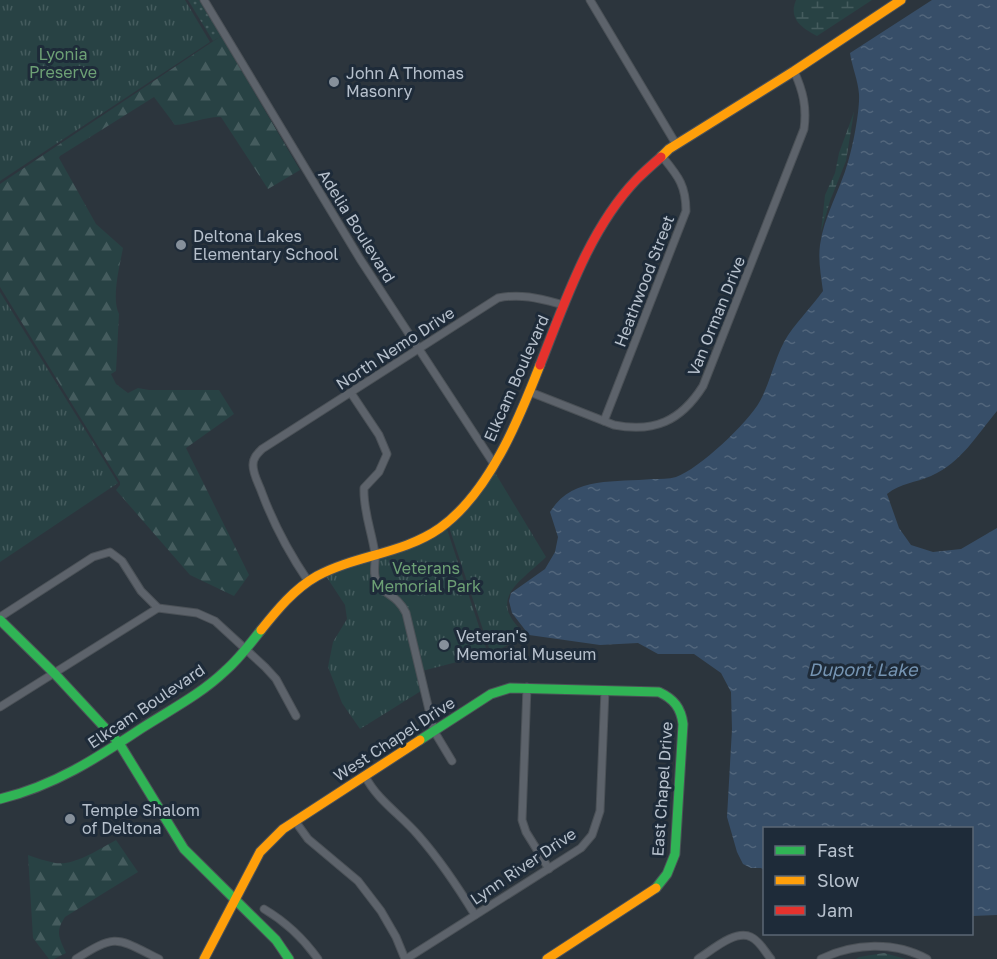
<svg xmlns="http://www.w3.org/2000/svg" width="997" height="959" viewBox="0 0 997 959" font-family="'Golos Text',sans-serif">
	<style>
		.grass { fill: url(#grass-dots) }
		.forest { fill: url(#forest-firs) }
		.wetland { fill: url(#wetland-marsh) }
		.park { fill: url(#park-tufts) }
		.water { fill: url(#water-ripples) }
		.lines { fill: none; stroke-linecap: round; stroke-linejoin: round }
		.street-casing { stroke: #4b5157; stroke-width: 9 }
		.fast-casing { stroke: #4b5157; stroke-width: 11 }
		.slow-casing { stroke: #4b5157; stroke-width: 11 }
		.jam-casing { stroke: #4b5157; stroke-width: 11 }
		.street { stroke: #5d636b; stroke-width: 7 }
		.fast { stroke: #30b455; stroke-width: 9 }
		.slow { stroke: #ff9f0a; stroke-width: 9 }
		.jam { stroke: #e5322d; stroke-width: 9 }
		.poi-dot { fill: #86909b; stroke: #1e2b39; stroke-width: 2 }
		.labels { text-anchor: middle; stroke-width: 6; stroke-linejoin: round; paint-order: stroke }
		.park-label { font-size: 16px; fill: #6da075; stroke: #1e2b39 }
		.poi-label { font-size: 16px; fill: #b7c1cd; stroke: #1e2b39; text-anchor: start }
		.street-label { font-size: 16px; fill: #b7c1cd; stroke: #1e2b39 }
		.water-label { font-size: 18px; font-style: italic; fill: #7594b2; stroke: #1e2b39 }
	</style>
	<defs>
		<pattern id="grass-dots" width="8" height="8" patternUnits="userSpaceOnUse" patternTransform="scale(1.5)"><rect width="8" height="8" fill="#284244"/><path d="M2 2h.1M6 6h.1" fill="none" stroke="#455c5e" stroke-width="1.8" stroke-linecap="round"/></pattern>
		<pattern id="forest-firs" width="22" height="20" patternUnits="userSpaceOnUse" patternTransform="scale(1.5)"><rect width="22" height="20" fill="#284244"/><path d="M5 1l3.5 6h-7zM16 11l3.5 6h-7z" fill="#455c5e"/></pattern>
		<pattern id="wetland-marsh" width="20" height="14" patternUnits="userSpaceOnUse" patternTransform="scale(1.5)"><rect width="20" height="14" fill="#284244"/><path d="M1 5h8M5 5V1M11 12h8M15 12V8" fill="none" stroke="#455c5e"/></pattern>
		<pattern id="park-tufts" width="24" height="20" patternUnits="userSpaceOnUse" patternTransform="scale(1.5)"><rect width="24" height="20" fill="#284244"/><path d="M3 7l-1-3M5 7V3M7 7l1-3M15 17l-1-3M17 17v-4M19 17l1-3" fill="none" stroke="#455c5e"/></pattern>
		<pattern id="water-ripples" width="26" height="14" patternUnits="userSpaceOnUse" patternTransform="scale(1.5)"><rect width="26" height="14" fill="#374e68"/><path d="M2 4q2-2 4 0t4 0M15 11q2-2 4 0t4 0" fill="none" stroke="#52667c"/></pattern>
	</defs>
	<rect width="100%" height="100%" fill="#2c353d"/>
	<polygon class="grass" points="188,0 199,0 221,36 213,41"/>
	<g class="forest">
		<path d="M221,36L300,170L268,189L221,117C207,116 190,124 175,125L154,97L60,156L59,158L96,224L123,248C120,264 111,299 119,314L116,371L111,374L116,384L128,393L138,388L149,390H219L234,414L186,448L249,575L234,596L190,575L116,490L120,485V482L0,287V184Z"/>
		<path d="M116,840L138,872L65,917C55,932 59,937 66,953L54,959H49L33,938L28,855C36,858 46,861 55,863C75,866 99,849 116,840Z"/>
		<polygon points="884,953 906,959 856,959 859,957"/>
	</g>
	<g class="wetland">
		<path d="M796,0H872L817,36C802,28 788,19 796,0Z"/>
		<polygon points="854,112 846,161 830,201 821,232 825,195 835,173 839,153"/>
	</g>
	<g class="park">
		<polygon points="0,0 185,0 210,42 0,181"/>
		<polygon points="0,292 118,483 0,562"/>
		<path d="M494,471L546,557C518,584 486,599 526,635L502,648L490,651L449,527L464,513Z"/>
		<path d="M446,526L488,654L422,671C419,657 412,616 406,606C394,586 375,593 378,560Z"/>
		<polygon points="372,560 372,578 376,586 393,599 403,613 421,691 360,729 342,703 328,667 333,642 347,619 345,605 326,576"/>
	</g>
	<path class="water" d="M932,0H997V411C976,436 962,462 931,476C915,483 901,483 887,494L899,528L911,545L933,552L961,549L997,528V915L972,916V828H764V870L761,868H751L743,864L737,852L727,817L732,729L731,692L721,673L694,654H658L638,643L600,645L529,635L512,613L509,601L511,593L545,569L555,552L558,537L550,512C573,475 615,483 653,479C660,479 669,479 676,477C699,469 748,423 760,401C770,383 774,361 784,342C794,324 811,308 823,291C821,276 818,260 820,245C824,216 840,190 848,162C853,146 860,110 859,94C858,80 852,67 850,53Z"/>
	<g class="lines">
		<defs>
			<g id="street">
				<polyline points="204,0 360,259 494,464"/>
				<polyline points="590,0 676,144"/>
				<path d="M530,392L614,425C654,433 681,421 703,386L804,129C807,107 803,91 794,71"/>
				<path d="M351,393L379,435L387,454L379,472L364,488C363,511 372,532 375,554C376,564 372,573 377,582C383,595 397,594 406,613L434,731L452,761"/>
				<path d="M604,421L686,211C686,184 677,175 661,155"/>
				<path d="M308,581C289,553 274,525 262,493C259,484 253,475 253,465C253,458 257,454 262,449L498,298C522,293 541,299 564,305"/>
				<polyline points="0,617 93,557 110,552 122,561 141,591 158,608 197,613 215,621 265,667 276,679 296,716"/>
				<polyline points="527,687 522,820 526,832 549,869"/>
				<polyline points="0,707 158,608"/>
				<path d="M365,776C377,800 401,815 418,835C440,860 458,887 475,915"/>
				<polyline points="295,821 308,839 358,881 381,911 396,937 405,959"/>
				<path d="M264,909C286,922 303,938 318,959"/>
				<path d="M76,959C117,933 117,938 159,959"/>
				<polyline points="406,959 581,848 592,835 600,811 605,690"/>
				<path d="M698,959C711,951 735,929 751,937C760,941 765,952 771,959"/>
				<path d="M821,959C853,943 895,941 927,959"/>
			</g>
			<g id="fast">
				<polyline points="0,620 55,674 119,743 184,849 276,940 289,959"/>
				<path d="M420,740L491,694L510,688L659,692C674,699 681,708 683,724L675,854L667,874L656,888"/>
				<path d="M0,799C54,786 97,758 142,728C170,710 201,694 225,671C239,659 250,644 261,630"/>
			</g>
			<g id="slow">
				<polyline points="661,157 669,149 794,71 901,0"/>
				<path d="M261,630C277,610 294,589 317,576C356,555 403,554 440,528C489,493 519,419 540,365"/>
				<polyline points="204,959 260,852 283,829 420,740"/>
				<polyline points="547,959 656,888"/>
			</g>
			<path id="jam" d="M540,365C565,302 589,229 637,179C645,171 653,164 661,157"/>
		</defs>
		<use href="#street" class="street-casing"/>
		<use href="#fast" class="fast-casing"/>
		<use href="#slow" class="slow-casing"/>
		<use href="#jam" class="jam-casing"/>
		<use href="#street" class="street"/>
		<use href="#fast" class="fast"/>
		<use href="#slow" class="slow"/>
		<use href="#jam" class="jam"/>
	</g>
	<g class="poi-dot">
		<circle cx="334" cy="82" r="6"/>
		<circle cx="181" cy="245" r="6"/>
		<circle cx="444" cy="645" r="6"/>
		<circle cx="70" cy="819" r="6"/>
	</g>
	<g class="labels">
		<g class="park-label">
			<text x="63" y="60">Lyonia<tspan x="63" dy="18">Preserve</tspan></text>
			<text x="426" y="574">Veterans<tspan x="426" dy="18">Memorial Park</tspan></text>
		</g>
		<g class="poi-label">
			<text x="346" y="79">John A Thomas<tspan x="346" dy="18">Masonry</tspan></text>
			<text x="193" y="242">Deltona Lakes<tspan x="193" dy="18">Elementary School</tspan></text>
			<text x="456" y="642">Veteran's<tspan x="456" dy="18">Memorial Museum</tspan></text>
			<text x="82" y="816">Temple Shalom<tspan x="82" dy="18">of Deltona</tspan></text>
		</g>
		<g class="street-label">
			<text transform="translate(357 226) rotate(58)" y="6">Adelia Boulevard</text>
			<text transform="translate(644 281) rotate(-69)" y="6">Heathwood Street</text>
			<text transform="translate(716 316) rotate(-68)" y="6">Van Orman Drive</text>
			<text transform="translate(395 348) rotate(-33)" y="6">North Nemo Drive</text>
			<text transform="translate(516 378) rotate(-66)" y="6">Elkcam Boulevard</text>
			<text transform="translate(146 706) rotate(-34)" y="6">Elkcam Boulevard</text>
			<text transform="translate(394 739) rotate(-33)" y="6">West Chapel Drive</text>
			<text transform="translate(662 789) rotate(-86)" y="6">East Chapel Drive</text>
			<text transform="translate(523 866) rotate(-34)" y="6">Lynn River Drive</text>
		</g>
		<g class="water-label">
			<text x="863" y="676">Dupont Lake</text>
		</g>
	</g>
	<rect x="763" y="827" width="210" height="108" fill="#1e2b39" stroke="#5b6774" stroke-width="1.5"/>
	<rect x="775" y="846" width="30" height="9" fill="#30b455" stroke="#5b6774" stroke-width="1.5"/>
	<text x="817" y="857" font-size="18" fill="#b7c1cd">Fast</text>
	<rect x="775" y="876" width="30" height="9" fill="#ff9f0a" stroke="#5b6774" stroke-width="1.5"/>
	<text x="817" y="887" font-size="18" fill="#b7c1cd">Slow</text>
	<rect x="775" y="906" width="30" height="9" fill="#e5322d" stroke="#5b6774" stroke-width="1.5"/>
	<text x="817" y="917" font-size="18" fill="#b7c1cd">Jam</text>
</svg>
